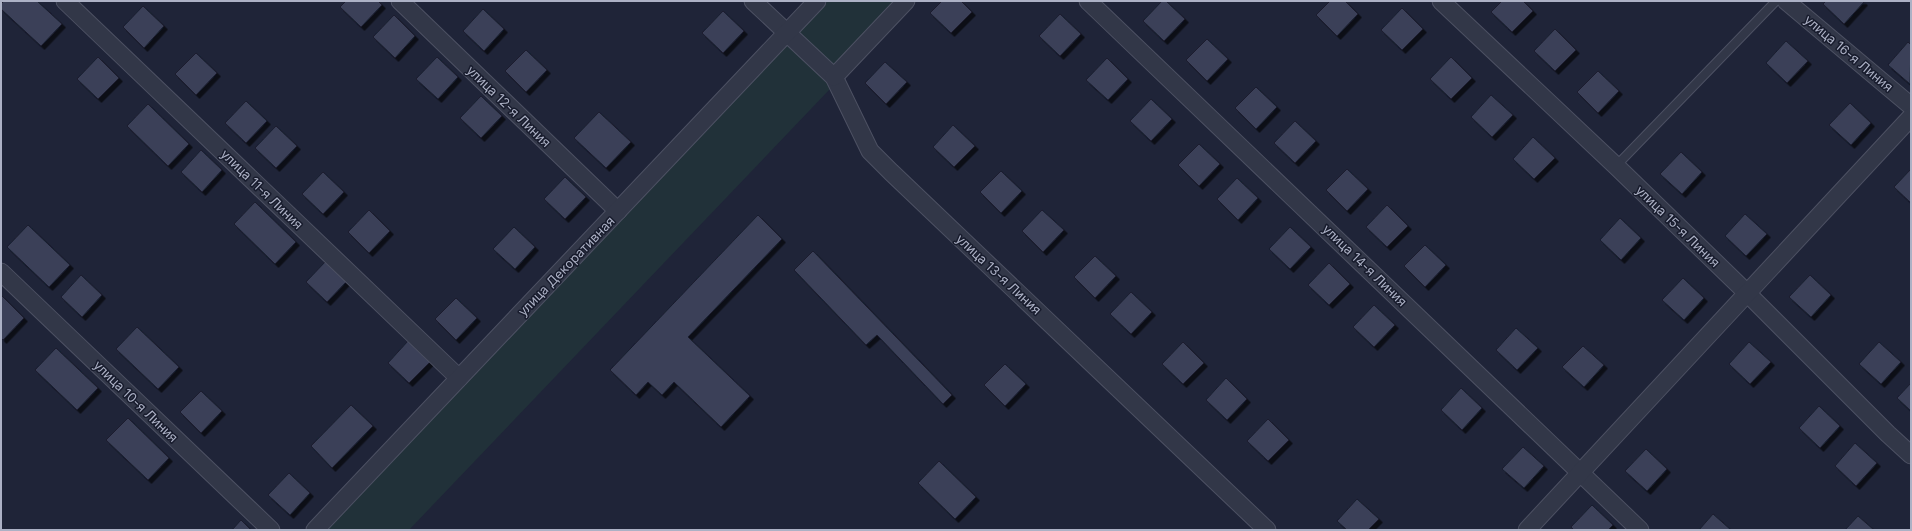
<svg xmlns="http://www.w3.org/2000/svg" width="1912" height="531" viewBox="0 0 1912 531" font-family="Inter,sans-serif">
	<style>
		.green { fill: #213139 }
		.building { fill: #3a4158; stroke: #1a1e2f; filter: url(#shadow) }
		.lines { fill: none; stroke-linecap: round; stroke-linejoin: round }
		.lane-casing { stroke: #4d5163; stroke-width: 10 }
		.street-casing { stroke: #4d5163; stroke-width: 19 }
		.lane { stroke: #323748; stroke-width: 8 }
		.street { stroke: #323748; stroke-width: 17 }
		.labels { text-anchor: middle; stroke-width: 3; stroke-linejoin: round; paint-order: stroke }
		.street-label { font-size: 13px; fill: #acb1c5; stroke: #181c2d }
	</style>
	<defs>
		<filter id="shadow"><feDropShadow dx="3.5" dy="3.5" stdDeviation="0" flood-color="#0009"/></filter>
	</defs>
	<rect width="100%" height="100%" fill="#1f2438"/>
	<polygon class="green" points="828,1 914,1 409,530 326,530"/>
	<g class="building">
		<polygon points="4,1 37,1 62,24 41,46 1,9 1,4"/>
		<polygon points="346,1 378,1 382,5 361,27 340,7"/>
		<polygon points="942,1 961,1 972,12 951,33 930,13"/>
		<polygon points="1162,1 1166,1 1185,19 1164,41 1143,21"/>
		<polygon points="1330,1 1345,1 1358,14 1337,36 1316,15"/>
		<polygon points="1502,1 1523,1 1533,11 1512,32 1491,12"/>
		<polygon points="1826,1 1863,1 1864,2 1844,24 1823,4"/>
		<polygon points="143,6 164,26 144,48 123,27"/>
		<polygon points="1402,8 1423,29 1402,50 1381,30"/>
		<polygon points="483,9 504,29 484,51 463,31"/>
		<polygon points="723,11 744,31 723,53 702,33"/>
		<polygon points="1060,14 1081,34 1060,56 1039,36"/>
		<polygon points="394,15 415,36 395,58 373,37"/>
		<polygon points="1555,29 1576,50 1555,71 1534,51"/>
		<polygon points="1207,39 1228,59 1207,81 1186,60"/>
		<polygon points="1786,41 1808,61 1787,83 1766,63"/>
		<polygon points="1908,42 1911,45 1910,84 1888,65"/>
		<polygon points="526,50 547,70 526,92 505,71"/>
		<polygon points="196,53 217,73 196,95 175,74"/>
		<polygon points="98,57 119,78 98,99 77,79"/>
		<polygon points="437,57 458,77 438,99 416,79"/>
		<polygon points="1451,57 1472,78 1451,99 1430,79"/>
		<polygon points="1107,58 1128,79 1108,100 1086,80"/>
		<polygon points="885,62 907,82 886,104 865,83"/>
		<polygon points="1598,71 1619,91 1598,113 1577,92"/>
		<polygon points="1256,87 1277,107 1256,129 1235,108"/>
		<polygon points="1491,95 1513,115 1492,137 1471,117"/>
		<polygon points="481,96 502,116 481,138 460,118"/>
		<polygon points="1151,99 1172,119 1151,141 1130,121"/>
		<polygon points="246,101 267,121 246,143 225,123"/>
		<polygon points="1850,103 1871,123 1851,145 1829,125"/>
		<polygon points="148,104 189,144 168,166 127,126"/>
		<polygon points="599,112 631,142 606,168 574,138"/>
		<polygon points="1295,121 1316,141 1295,163 1274,143"/>
		<polygon points="953,125 975,146 954,167 933,147"/>
		<polygon points="276,126 297,146 276,168 255,148"/>
		<polygon points="1533,137 1555,158 1534,179 1513,159"/>
		<polygon points="1199,144 1220,164 1199,186 1178,165"/>
		<polygon points="201,150 222,170 202,192 181,172"/>
		<polygon points="1681,152 1702,172 1682,194 1660,174"/>
		<polygon points="1347,169 1368,189 1347,211 1326,190"/>
		<polygon points="1911,169 1911,203 1894,187"/>
		<polygon points="1001,171 1022,191 1001,213 980,192"/>
		<polygon points="323,172 344,192 323,214 302,194"/>
		<polygon points="565,177 586,197 565,219 544,199"/>
		<polygon points="1237,178 1258,198 1238,220 1217,199"/>
		<polygon points="255,202 296,242 275,264 234,224"/>
		<polygon points="1387,205 1408,226 1387,247 1366,227"/>
		<polygon points="369,210 390,231 369,253 348,232"/>
		<polygon points="1042,210 1064,230 1043,252 1022,231"/>
		<polygon points="1745,214 1767,234 1746,256 1725,236"/>
		<polygon points="758,215 782,239 688,337 750,396 721,427 674,382 662,395 648,382 636,395 610,370"/>
		<polygon points="1620,218 1641,238 1621,260 1600,240"/>
		<polygon points="28,225 70,265 49,287 7,247"/>
		<polygon points="514,227 535,247 515,269 493,249"/>
		<polygon points="1290,227 1311,247 1290,269 1269,249"/>
		<polygon points="1425,245 1446,265 1425,287 1404,266"/>
		<polygon points="813,251 952,395 943,404 877,335 866,345 794,270"/>
		<polygon points="1095,256 1116,276 1095,298 1074,277"/>
		<polygon points="326,261 347,281 327,302 306,282"/>
		<polygon points="1329,263 1350,284 1329,305 1308,285"/>
		<polygon points="81,275 102,295 82,317 61,297"/>
		<polygon points="1810,275 1831,295 1811,317 1789,297"/>
		<polygon points="1683,278 1704,298 1684,320 1662,300"/>
		<polygon points="1131,292 1152,312 1131,334 1110,314"/>
		<polygon points="1,295 24,318 3,340 1,338"/>
		<polygon points="456,298 477,318 456,340 435,319"/>
		<polygon points="1374,305 1395,325 1374,347 1353,327"/>
		<polygon points="137,327 179,367 158,389 116,349"/>
		<polygon points="1516,328 1538,348 1517,370 1496,350"/>
		<polygon points="408,341 430,362 409,383 388,363"/>
		<polygon points="1183,342 1204,363 1183,384 1162,364"/>
		<polygon points="1749,342 1771,362 1750,384 1729,364"/>
		<polygon points="1879,342 1901,362 1881,384 1859,364"/>
		<polygon points="1583,346 1604,365 1584,387 1562,367"/>
		<polygon points="56,348 98,388 77,410 35,370"/>
		<polygon points="1005,364 1026,384 1005,406 984,385"/>
		<polygon points="1226,378 1247,399 1227,420 1206,400"/>
		<polygon points="1911,383 1911,411 1897,398"/>
		<polygon points="1461,388 1482,408 1462,430 1441,410"/>
		<polygon points="201,391 222,411 201,433 180,412"/>
		<polygon points="351,405 373,426 332,468 311,446"/>
		<polygon points="1819,406 1840,426 1820,448 1799,428"/>
		<polygon points="128,418 169,458 148,480 106,440"/>
		<polygon points="1268,419 1289,440 1268,461 1247,441"/>
		<polygon points="1855,443 1877,463 1856,486 1835,466"/>
		<polygon points="1523,447 1544,466 1524,488 1502,469"/>
		<polygon points="1646,449 1667,469 1647,491 1625,471"/>
		<polygon points="939,461 976,497 955,519 918,483"/>
		<polygon points="289,473 310,493 290,515 268,495"/>
		<polygon points="1357,499 1379,519 1368,530 1347,530 1337,521"/>
		<polygon points="1592,505 1613,525 1608,530 1574,530 1571,527"/>
		<polygon points="1713,514 1731,530 1699,530"/>
		<polygon points="1858,516 1874,530 1845,530"/>
		<polygon points="241,520 251,530 232,530"/>
	</g>
	<g class="lines">
		<defs>
			<polyline id="lane" points="1616,166 1776,1"/>
			<g id="street">
				<polyline points="65,1 459,378"/>
				<polyline points="400,1 618,211"/>
				<polyline points="753,1 834,77 870,151 891,172 1267,530"/>
				<polyline points="1088,1 1640,530"/>
				<polyline points="1441,1 1616,166 1747,293 1888,434 1911,455"/>
				<polyline points="1786,1 1911,106"/>
				<polyline points="834,77 906,1"/>
				<polyline points="1,272 271,530"/>
				<polyline points="315,530 817,1"/>
				<polyline points="1527,530 1911,117"/>
			</g>
		</defs>
		<use href="#lane" class="lane-casing"/>
		<use href="#street" class="street-casing"/>
		<use href="#lane" class="lane"/>
		<use href="#street" class="street"/>
	</g>
	<g class="labels">
		<g class="street-label">
			<text transform="translate(1849 53) rotate(40)" y="5">улица 16-я Линия</text>
			<text transform="translate(509 106) rotate(44)" y="5">улица 12-я Линия</text>
			<text transform="translate(262 189) rotate(44)" y="5">улица 11-я Линия</text>
			<text transform="translate(1678 226) rotate(44)" y="5">улица 15-я Линия</text>
			<text transform="translate(1365 265) rotate(44)" y="5">улица 14-я Линия</text>
			<text transform="translate(566 266) rotate(-46)" y="5">улица Декоративная</text>
			<text transform="translate(999 274) rotate(43)" y="5">улица 13-я Линия</text>
			<text transform="translate(136 401) rotate(44)" y="5">улица 10-я Линия</text>
		</g>
	</g>
	<rect width="1912" height="531" fill="none" stroke="#acb1c5" stroke-width="4"/>
</svg>
